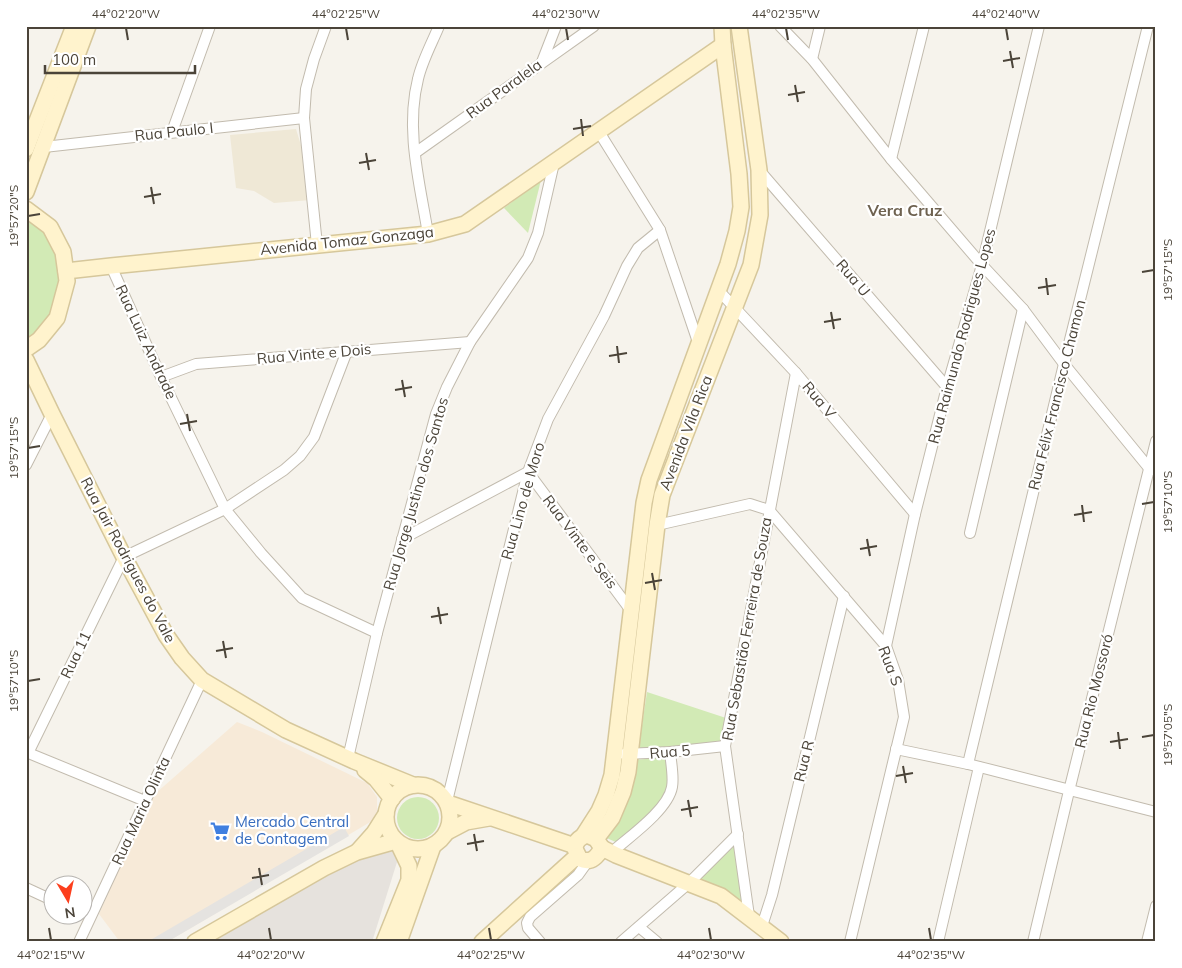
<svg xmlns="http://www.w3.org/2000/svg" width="1182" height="968" viewBox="0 0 1182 968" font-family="Mulish,sans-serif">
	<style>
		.commercial { fill: #f7ead8 }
		.industrial { fill: #e6e2dd }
		.education { fill: #efe8d6 }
		.green { fill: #d2eab5 }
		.parking { fill: #e5e3e0 }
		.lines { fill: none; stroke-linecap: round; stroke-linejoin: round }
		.street-casing { stroke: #c2bbae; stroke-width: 12 }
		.secondary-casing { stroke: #d6c79b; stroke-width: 18 }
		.street { stroke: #fff; stroke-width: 10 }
		.secondary { stroke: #fff3cd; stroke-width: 15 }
		.ticks { fill: none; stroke: #4b4439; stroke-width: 2 }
		.labels { text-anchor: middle; stroke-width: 4.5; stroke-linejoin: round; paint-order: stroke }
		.street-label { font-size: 15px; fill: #4b4439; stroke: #fff }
		.shop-label { font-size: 15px; fill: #366cbe; stroke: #fff; text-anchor: start }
		.neighbourhood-label { font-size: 16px; font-weight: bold; fill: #6e6250; stroke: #fff }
		.neatline { fill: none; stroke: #4b4439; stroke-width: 2 }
		.ticks-label { font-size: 12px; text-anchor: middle; fill: #4b4439 }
	</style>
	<rect width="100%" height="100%" fill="#f6f3ec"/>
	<polygon class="commercial" points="237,722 262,732 367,783 377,797 377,811 372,821 167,942 120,942 99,914 148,800"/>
	<polygon class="industrial" points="393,850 397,862 372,942 212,942 348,863 379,852"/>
	<polygon class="education" points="296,129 306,162 311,200 274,203 254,191 236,188 230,135"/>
	<g class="green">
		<polygon points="541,180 528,233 504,208"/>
		<path d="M26,213C31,217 38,220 42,225C65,251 69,296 46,324C41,331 33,337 26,342Z"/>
		<polygon points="647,692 726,718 722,744 638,752"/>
		<polygon points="667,757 670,798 618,843 602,836 634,760"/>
		<circle cx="418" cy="818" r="21"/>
		<polygon points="739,842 746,911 697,879"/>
	</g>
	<polygon class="parking" points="344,827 349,836 167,942 147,942"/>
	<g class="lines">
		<defs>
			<g id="street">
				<polyline points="780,26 812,59 891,159 982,265 1023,309 1064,364 1149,468 1156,471"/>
				<polyline points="812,59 820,26"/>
				<polyline points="542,62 556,26"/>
				<polyline points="172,132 210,26"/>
				<polyline points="599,132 660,230 699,345"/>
				<polyline points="44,147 304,118"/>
				<polyline points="415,153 594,26"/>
				<polyline points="891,159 924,26"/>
				<polyline points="759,170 947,387"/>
				<path d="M428,234C420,184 405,130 418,79C422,61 432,43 439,26"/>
				<polyline points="317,245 304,118 306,89 314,59 326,26"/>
				<polyline points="111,266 161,377 225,509 261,553 302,598 377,633"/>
				<polyline points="719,291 796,373 915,514"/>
				<polyline points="161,377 196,364 470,342"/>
				<polyline points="26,465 52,414"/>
				<polyline points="528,472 632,612"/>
				<polyline points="657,525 750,504 769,510 886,646 898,680 904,717 850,942"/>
				<polyline points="970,533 1023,309"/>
				<polyline points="402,539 528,472"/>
				<polyline points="886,646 915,514 947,387 982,265 1039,26"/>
				<polyline points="896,749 968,764 1156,812"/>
				<polyline points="26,752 145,801"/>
				<polyline points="28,753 124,557 225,509 284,470 300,456 314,437 347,351"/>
				<polyline points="624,754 670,752 725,746"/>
				<polyline points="348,758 377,633 436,414 447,387 470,342 528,258 538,233 554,163"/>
				<polyline points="968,764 1064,364 1148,26"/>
				<polyline points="447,801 528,472 548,419 604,316 627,266 638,248 660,230"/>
				<path d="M612,852C629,837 668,810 672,787C674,777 671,763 670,752"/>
				<polyline points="26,888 52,900"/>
				<polyline points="749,916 725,746 796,373"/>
				<polyline points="762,926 772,895 844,596"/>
				<polyline points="639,927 657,942"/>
				<polyline points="79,942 202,680"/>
				<polyline points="540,942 528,928 527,923 530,917 578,875 588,861"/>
				<polyline points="621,942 689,883 738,834"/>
				<polyline points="938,942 979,767"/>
				<polyline points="1033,942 1069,791 1156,441"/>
				<polyline points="1147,942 1156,906"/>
			</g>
			<g id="secondary">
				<polyline points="26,149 74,26"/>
				<polyline points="26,192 88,26"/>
				<polyline points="26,209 50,227 63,252 67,281 57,318 39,340 26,349"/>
				<polyline points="66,271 111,266 428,234 465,224 723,45"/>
				<polyline points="26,360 52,414 124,557 166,635 182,658 202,680 286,730 354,761 413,785"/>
				<polyline points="365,770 376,779 392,799"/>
				<circle cx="418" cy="817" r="32"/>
				<polyline points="448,803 575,846"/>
				<polyline points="447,832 466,822 489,818"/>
				<path d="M587,835L596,839L602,848C597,857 591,864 580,859L575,849C575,841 580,837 587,835Z"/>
				<polyline points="583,836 599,811 606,795 612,775 644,503 649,480 728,264 737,231 741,207 739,174 723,45 722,26"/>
				<polyline points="596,839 612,818 623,792 628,772 657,525 662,495 751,265 760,215 759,170 739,26"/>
				<polyline points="602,848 616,855 721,896 781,942"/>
				<polyline points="358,851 374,833 386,814"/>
				<polyline points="195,942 324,868 357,852 396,841"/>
				<polyline points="384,942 409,880 409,866 398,843"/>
				<polyline points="399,942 433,846"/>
				<polyline points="482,942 577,856"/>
			</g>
		</defs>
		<use href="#street" class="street-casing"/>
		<use href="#secondary" class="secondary-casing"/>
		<use href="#street" class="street"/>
		<use href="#secondary" class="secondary"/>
	</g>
	<path class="ticks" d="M126,28L128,40M346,28L348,40M566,28L568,40M786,28L788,40M1006,28L1008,40M1010,51L1013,68M1003,61L1020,58M795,85L798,102M788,95L805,92M581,119L583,136M573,129L591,126M366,153L369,170M359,163L376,160M151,187L154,204M144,197L161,194M28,216L40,214M1142,272L1154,270M1046,278L1048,295M1038,288L1056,285M831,312L834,329M824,322L841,319M617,346L619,363M609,356L627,353M402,380L405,397M395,390L412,387M187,414L190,431M180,424L197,421M28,448L40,446M1142,504L1154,502M1082,505L1084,522M1074,515L1092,512M867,539L870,556M860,549L877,546M652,573L655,590M645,583L662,580M438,607L441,624M431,617L448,614M223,641L226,658M216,651L233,648M28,681L40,679M1118,732L1120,749M1142,737L1154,735M1110,742L1128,739M903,766L906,783M896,776L913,773M688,800L691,817M681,810L698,807M474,834L477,851M467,844L484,841M259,868L262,885M252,878L269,875M49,928L51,940M269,928L271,940M489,928L491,940M709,928L711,940M929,928L931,940"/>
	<defs>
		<symbol id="supermarket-bare" viewBox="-9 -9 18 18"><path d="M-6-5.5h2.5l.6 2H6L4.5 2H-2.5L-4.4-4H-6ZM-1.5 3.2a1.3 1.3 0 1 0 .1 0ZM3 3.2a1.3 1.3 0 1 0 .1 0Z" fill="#3f7fe0" stroke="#fff" stroke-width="2.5" paint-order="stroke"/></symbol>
	</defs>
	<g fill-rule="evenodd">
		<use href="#supermarket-bare" x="206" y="817" width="28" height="28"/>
	</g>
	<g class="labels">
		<g class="street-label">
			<text transform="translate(504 89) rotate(-36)" y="5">Rua Paralela</text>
			<text transform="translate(174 132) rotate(-6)" y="5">Rua Paulo I</text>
			<text transform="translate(347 241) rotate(-6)" y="5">Avenida Tomaz Gonzaga</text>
			<text transform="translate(853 278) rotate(49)" y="5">Rua U</text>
			<text transform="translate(962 336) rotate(-75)" y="5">Rua Raimundo Rodrigues Lopes</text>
			<text transform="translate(146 342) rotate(65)" y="5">Rua Luiz Andrade</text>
			<text transform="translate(314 354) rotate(-5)" y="5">Rua Vinte e Dois</text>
			<text transform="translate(1057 395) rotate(-76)" y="5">Rua Félix Francisco Chamon</text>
			<text transform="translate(819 400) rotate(50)" y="5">Rua V</text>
			<text transform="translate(686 433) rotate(-69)" y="5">Avenida Vila Rica</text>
			<text transform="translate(416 494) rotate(-74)" y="5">Rua Jorge Justino dos Santos</text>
			<text transform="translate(523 501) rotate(-74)" y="5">Rua Lino de Moro</text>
			<text transform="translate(580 542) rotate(53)" y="5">Rua Vinte e Seis</text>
			<text transform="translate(128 560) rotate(62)" y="5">Rua Jair Rodrigues do Vale</text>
			<text transform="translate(747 629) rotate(-80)" y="5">Rua Sebastião Ferreira de Souza</text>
			<text transform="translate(76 655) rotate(-64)" y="5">Rua 11</text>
			<text transform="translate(890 666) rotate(69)" y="5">Rua S</text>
			<text transform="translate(1094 691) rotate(-76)" y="5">Rua Rio Mossoró</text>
			<text transform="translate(670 752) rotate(-5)" y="5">Rua 5</text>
			<text transform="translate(804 761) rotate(-76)" y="5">Rua R</text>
			<text transform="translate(141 811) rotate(-65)" y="5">Rua Maria Olinta</text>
		</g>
		<g class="shop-label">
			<text x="235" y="827">Mercado Central<tspan x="235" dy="17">de Contagem</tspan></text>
		</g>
		<g class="neighbourhood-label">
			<text x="905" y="216">Vera Cruz</text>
		</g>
	</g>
	<rect width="1182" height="968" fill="none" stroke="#ffffff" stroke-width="55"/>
	<g transform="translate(68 900) rotate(171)"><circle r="24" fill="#ffffff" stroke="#b7b4b0"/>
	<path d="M0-4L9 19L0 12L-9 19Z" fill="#fc3f1d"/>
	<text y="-8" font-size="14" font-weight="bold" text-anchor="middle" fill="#4b4439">N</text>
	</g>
	<path d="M45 65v8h150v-8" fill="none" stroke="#4b4439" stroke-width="2.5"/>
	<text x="52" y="65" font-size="15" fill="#4b4439" stroke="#ffffff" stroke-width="4" paint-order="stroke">100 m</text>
	<rect x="28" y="28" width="1126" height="912" class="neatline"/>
	<g class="ticks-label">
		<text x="126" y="18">44°02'20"W</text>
		<text x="346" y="18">44°02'25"W</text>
		<text x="566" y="18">44°02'30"W</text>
		<text x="786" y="18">44°02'35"W</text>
		<text x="1006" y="18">44°02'40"W</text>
		<text transform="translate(14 216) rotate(-90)" y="4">19°57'20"S</text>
		<text transform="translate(1168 270) rotate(-90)" y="4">19°57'15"S</text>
		<text transform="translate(14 448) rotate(-90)" y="4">19°57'15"S</text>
		<text transform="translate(1168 502) rotate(-90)" y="4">19°57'10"S</text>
		<text transform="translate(14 681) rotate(-90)" y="4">19°57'10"S</text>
		<text transform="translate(1168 735) rotate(-90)" y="4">19°57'05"S</text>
		<text x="51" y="959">44°02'15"W</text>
		<text x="271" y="959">44°02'20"W</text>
		<text x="491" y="959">44°02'25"W</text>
		<text x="711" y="959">44°02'30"W</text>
		<text x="931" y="959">44°02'35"W</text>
	</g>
</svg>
